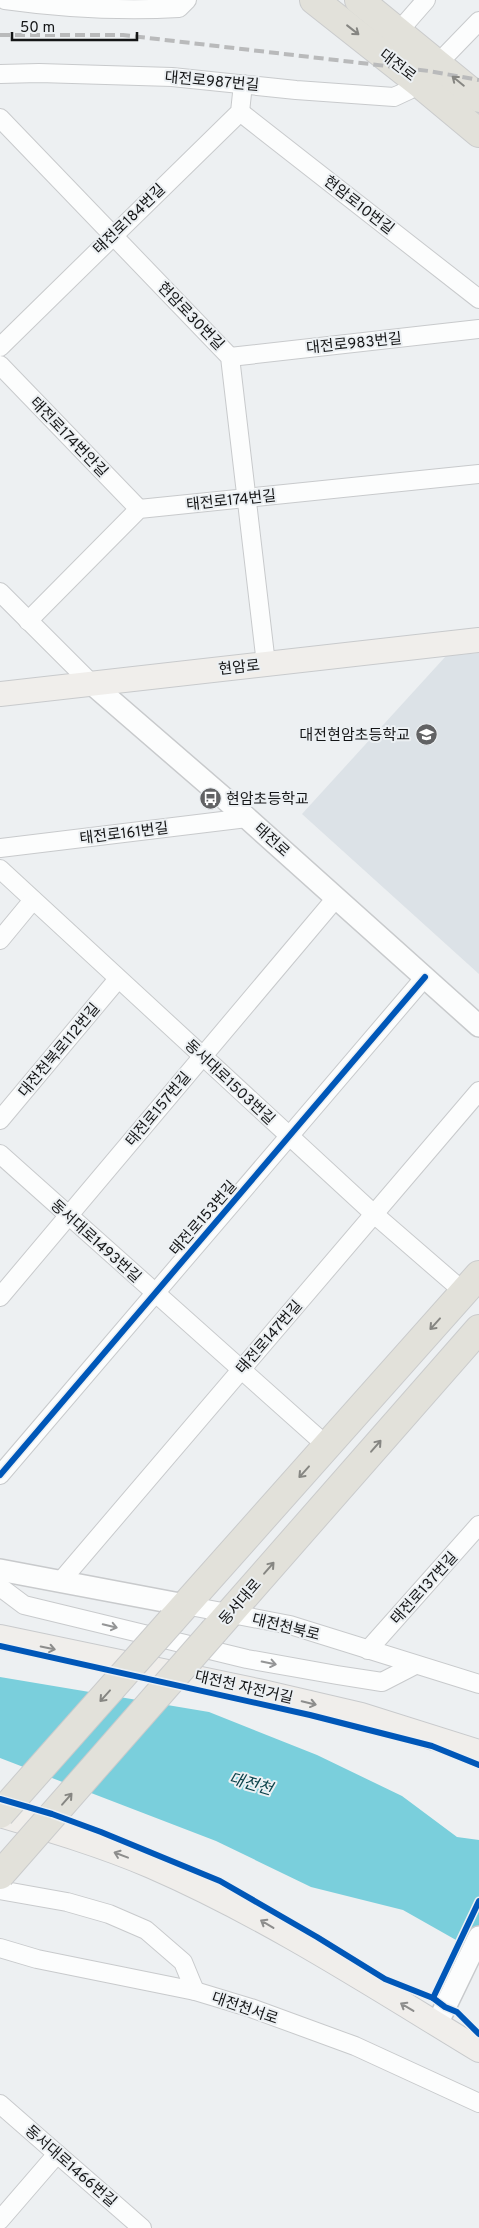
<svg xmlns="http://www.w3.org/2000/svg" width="479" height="2228" viewBox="0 0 479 2228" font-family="Overpass,'Noto Sans KR',sans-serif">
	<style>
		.built { fill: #dce2e7 }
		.water { fill: #7acfdc }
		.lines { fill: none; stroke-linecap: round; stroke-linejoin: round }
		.minor-casing { stroke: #c8cacc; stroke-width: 20 }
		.tertiary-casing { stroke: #c8cacc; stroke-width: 24 }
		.secondary-casing { stroke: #c8cacc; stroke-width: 26 }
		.primary-casing { stroke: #cacbcc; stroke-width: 30 }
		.minor { stroke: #fcfdfd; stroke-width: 18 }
		.tertiary { stroke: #fcfdfd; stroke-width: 21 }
		.secondary { stroke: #f0eeeb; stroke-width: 24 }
		.primary { stroke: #e2e1da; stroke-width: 28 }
		.rail { stroke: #b9babb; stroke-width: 4; stroke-dasharray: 10 5; stroke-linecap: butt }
		.primary-bridge-casing { stroke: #cacbcc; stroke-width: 30; stroke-linecap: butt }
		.primary-bridge { stroke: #e2e1da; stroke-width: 28 }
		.cycleway-casing { stroke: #ecf0f3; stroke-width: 9 }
		.cycleway { stroke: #0057b8; stroke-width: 6 }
		.oneway { stroke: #868682 }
		.oneway2 { stroke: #949596 }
		.oneway3 { stroke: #8d8d8c }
		.labels { text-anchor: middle; stroke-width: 4; stroke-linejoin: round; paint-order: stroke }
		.street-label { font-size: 15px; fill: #151617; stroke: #ecf0f3 }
		.poi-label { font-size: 15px; fill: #151617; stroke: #ecf0f3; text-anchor: end }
		.water-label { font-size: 16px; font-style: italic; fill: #0b424a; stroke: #ecf0f3 }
	</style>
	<rect width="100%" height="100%" fill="#edf0f2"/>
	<polygon class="built" points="479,653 479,974 302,814 446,656"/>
	<polygon class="water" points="0,1677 209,1712 317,1755 402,1796 457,1837 479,1840 479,1953 403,1910 311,1887 216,1841 0,1758"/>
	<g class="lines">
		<defs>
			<g id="minor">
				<path d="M5,0C62,8 121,11 179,8L187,0"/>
				<polyline points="398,32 426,0"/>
				<polyline points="0,74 39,73 172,77 296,90 394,97 409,90 419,83 479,21"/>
				<polyline points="240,112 479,299"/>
				<polyline points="0,118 230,357 266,664"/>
				<polyline points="0,347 240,112 243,84"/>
				<polyline points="230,357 479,329"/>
				<polyline points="0,365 139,509"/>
				<polyline points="0,592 91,683"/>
				<polyline points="28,621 139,509 479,474"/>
				<polyline points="0,848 247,818"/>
				<polyline points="0,869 374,1214 464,1292"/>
				<polyline points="0,940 33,900"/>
				<polyline points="0,1120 118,979"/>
				<polyline points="0,1154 327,1446"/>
				<polyline points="0,1297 336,898"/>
				<polyline points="0,1475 425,977"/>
				<polyline points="60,1582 479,1091"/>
				<polyline points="0,1587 24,1605 247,1659 337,1675 382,1682 415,1665"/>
				<polyline points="185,1605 290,1625 479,1684"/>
				<polyline points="368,1650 479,1525"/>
				<polyline points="0,1890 67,1902 109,1914 146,1930 183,1962 195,1991"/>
				<polyline points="0,1948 37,1959 195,1991 251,2008 355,2046 479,2103"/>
				<polyline points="0,2104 142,2228"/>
				<polyline points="0,2220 57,2154"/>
			</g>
			<g id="tertiary">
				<polyline points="91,683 247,818 479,1026"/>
				<polyline points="0,1570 185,1605"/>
				<polyline points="437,2024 479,1937"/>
			</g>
			<g id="secondary">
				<polyline points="0,694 479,640"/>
				<polyline points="0,1637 258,1691 361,1715 479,1752"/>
				<path d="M0,1815C51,1830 102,1845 151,1866C266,1916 372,1985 479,2050"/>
			</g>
			<g id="primary">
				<polyline points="314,0 419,83 479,133"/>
				<polyline points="359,0 479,98"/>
				<polyline points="172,1620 479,1275"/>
				<polyline points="214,1631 479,1329"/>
			</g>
		</defs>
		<use href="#minor" class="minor-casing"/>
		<use href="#tertiary" class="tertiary-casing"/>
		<use href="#secondary" class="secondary-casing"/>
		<use href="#primary" class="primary-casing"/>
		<use href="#minor" class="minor"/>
		<use href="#tertiary" class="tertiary"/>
		<use href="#secondary" class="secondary"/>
		<use href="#primary" class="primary"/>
		<polyline class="rail" points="0,35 123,35 429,71 479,80"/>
		<defs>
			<g id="primary-bridge">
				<polyline points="0,1814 172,1620"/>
				<polyline points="0,1875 214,1631"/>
			</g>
		</defs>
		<use href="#primary-bridge" class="primary-bridge-casing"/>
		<use href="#primary-bridge" class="primary-bridge"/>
		<defs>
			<g id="cycleway">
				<polyline points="0,1475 425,977"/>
				<polyline points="0,1646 310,1715 432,1746 479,1765"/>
				<polyline points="0,1799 52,1814 101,1832 220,1881 317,1937 385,1979 433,1998 445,2007 457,2012 479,2034"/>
				<polyline points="433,1998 479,1901"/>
			</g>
		</defs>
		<use href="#cycleway" class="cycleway-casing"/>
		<use href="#cycleway" class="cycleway"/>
	</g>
	<defs><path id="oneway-shaft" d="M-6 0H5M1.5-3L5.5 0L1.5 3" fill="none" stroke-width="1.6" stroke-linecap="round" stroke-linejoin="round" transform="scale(1.25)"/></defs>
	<g class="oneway">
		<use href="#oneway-shaft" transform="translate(353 30) rotate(38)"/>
		<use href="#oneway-shaft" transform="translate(458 81) rotate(-141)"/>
		<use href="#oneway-shaft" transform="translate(435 1324) rotate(132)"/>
		<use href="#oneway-shaft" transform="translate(376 1446) rotate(-49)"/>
		<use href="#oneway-shaft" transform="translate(304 1472) rotate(132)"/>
		<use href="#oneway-shaft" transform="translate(269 1568) rotate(-49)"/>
		<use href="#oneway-shaft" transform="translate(105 1696) rotate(132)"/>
		<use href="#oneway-shaft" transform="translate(67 1799) rotate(-49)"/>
	</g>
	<g class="oneway2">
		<use href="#oneway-shaft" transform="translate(110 1626) rotate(14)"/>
		<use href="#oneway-shaft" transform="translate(269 1663) rotate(11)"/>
	</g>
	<g class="oneway3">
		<use href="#oneway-shaft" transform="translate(48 1648) rotate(12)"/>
		<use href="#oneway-shaft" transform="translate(309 1703) rotate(13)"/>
		<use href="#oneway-shaft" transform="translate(121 1855) rotate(-159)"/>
		<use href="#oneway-shaft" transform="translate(267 1924) rotate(-149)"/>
		<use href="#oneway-shaft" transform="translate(407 2007) rotate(-149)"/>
	</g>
	<defs>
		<symbol id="school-disc" viewBox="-11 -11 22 22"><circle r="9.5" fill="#616264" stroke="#ecf0f3"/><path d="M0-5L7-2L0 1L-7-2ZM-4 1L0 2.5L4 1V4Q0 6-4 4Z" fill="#fff"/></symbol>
		<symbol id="bus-disc" viewBox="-11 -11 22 22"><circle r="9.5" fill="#616264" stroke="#ecf0f3"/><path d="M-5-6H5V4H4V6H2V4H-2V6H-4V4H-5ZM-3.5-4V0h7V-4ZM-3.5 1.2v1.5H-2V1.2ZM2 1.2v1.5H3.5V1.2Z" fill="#fff"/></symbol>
	</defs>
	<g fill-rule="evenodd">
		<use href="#school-disc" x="414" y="722" width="25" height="25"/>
		<use href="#bus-disc" x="198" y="786" width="25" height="25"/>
	</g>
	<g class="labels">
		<g class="street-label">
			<text transform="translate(398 65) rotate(38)" y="5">대전로</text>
			<text transform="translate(212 81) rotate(5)" y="5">대전로987번길</text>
			<text transform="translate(359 205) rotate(38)" y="5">현암로10번길</text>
			<text transform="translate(129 219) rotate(-44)" y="5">태전로184번길</text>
			<text transform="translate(191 316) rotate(46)" y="5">현암로30번길</text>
			<text transform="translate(354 343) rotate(-6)" y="5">대전로983번길</text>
			<text transform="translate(69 437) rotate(46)" y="5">태전로174번안길</text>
			<text transform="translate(231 500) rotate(-6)" y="5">태전로174번길</text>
			<text transform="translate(239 667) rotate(-6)" y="5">현암로</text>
			<text transform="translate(124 833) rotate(-7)" y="5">태전로161번길</text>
			<text transform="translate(272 840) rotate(42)" y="5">태전로</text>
			<text transform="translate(59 1050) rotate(-50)" y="5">대전천북로112번길</text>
			<text transform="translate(230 1082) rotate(43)" y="5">동서대로1503번길</text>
			<text transform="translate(158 1109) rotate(-50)" y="5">태전로157번길</text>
			<text transform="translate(203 1218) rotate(-49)" y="5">태전로153번길</text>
			<text transform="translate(96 1241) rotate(42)" y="5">동서대로1493번길</text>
			<text transform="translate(269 1337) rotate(-49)" y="5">태전로147번길</text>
			<text transform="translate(424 1588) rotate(-48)" y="5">태전로137번길</text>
			<text transform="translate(240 1602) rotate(-49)" y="5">동서대로</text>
			<text transform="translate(286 1627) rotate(14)" y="5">대전천북로</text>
			<text transform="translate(244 1687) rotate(13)" y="5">대전천 자전거길</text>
			<text transform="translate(245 2008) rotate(19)" y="5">대전천서로</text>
			<text transform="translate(71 2166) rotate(41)" y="5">동서대로1466번길</text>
		</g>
		<g class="poi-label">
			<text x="410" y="740">대전현암초등학교</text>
			<text x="226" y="804" text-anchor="start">현암초등학교</text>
		</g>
		<g class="water-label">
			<text transform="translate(251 1783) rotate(16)" y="6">대전천</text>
		</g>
	</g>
	<path d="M12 32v8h125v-8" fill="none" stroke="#151617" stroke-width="2.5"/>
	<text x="20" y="32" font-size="15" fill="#151617" stroke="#ecf0f3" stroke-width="4" paint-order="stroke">50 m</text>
</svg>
